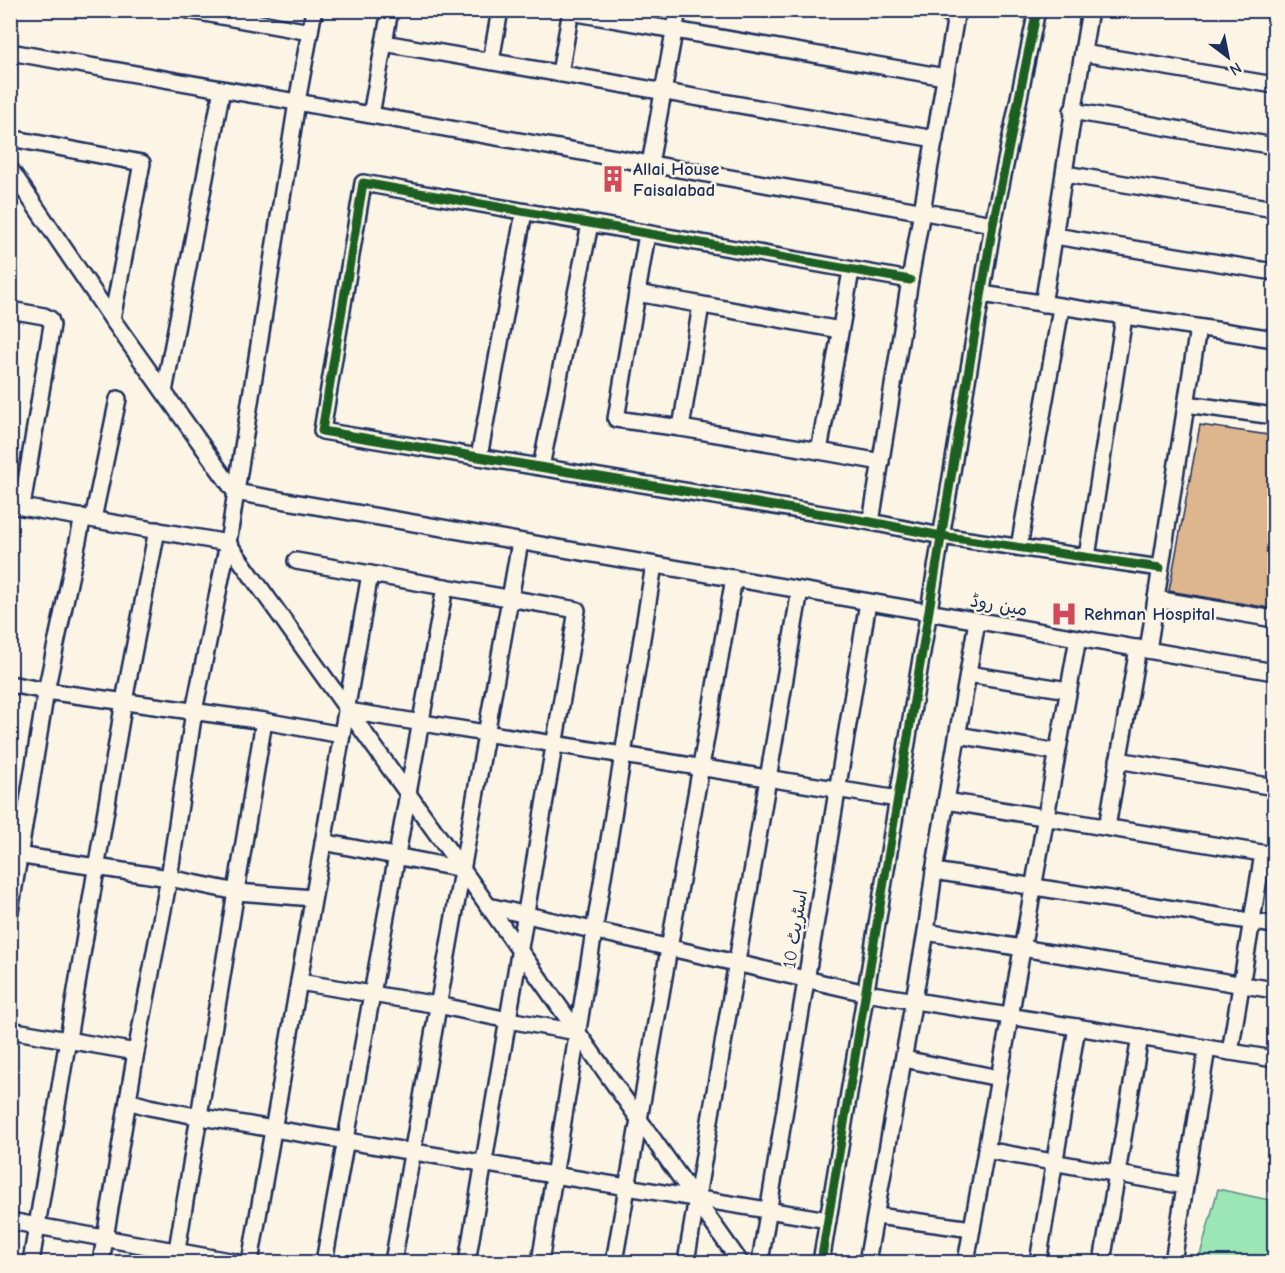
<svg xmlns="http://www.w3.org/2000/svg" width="1285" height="1273" viewBox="0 0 1285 1273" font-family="'Comic Neue','Playpen Sans Arabic',sans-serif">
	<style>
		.green { fill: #9ce5b4; stroke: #5c8a89; stroke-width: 1.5 }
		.building { fill: #ddb68e; stroke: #1b2f5e; stroke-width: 1.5 }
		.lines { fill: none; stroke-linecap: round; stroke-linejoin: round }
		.street-casing { stroke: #1b2f5e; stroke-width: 20 }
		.street { stroke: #fcf5e5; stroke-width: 15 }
		.cycleway-casing { stroke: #fcf5e5; stroke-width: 13 }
		.cycleway { stroke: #1b5e20; stroke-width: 9 }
		.labels { text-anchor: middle; stroke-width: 5; stroke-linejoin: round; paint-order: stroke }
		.poi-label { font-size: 18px; font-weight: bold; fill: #1b2f5e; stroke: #fcf5e5; text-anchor: start }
		.street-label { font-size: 18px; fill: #1b2f5e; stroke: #fcf5e5 }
	</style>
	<rect width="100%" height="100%" fill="#fcf5e5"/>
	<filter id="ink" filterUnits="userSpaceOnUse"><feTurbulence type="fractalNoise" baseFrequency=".0167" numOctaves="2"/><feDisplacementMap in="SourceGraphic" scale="12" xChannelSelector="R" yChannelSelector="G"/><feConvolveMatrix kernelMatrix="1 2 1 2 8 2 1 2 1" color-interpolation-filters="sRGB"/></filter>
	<g filter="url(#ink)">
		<polygon class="green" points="1218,1189 1274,1201 1274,1262 1198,1262"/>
		<polygon class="building" points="1200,425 1275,436 1275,609 1169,591"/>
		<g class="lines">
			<defs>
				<g id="street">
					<polyline points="188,10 310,32"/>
					<polyline points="935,10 956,14"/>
					<polyline points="571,12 945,77"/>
					<polyline points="384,43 935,139"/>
					<polyline points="10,52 993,224"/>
					<polyline points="1083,53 1274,85"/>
					<polyline points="491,61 500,10"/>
					<polyline points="560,73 571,10"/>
					<polyline points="1072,111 1274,146"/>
					<polyline points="371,115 390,10"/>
					<polyline points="10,138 142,163 112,319"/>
					<polyline points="650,164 678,10"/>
					<polyline points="10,169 112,319 235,492 1274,672"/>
					<polyline points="1065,174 1274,209"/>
					<polyline points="647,234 616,419 681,428 819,451 851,271"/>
					<polyline points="1055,236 1274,272"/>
					<polyline points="910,280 363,183 322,431 871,522 941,536 1160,568"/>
					<polyline points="637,293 840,330"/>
					<polyline points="982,294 1274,339"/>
					<path d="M1043,304C1060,206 1073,108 1090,10"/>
					<polyline points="10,310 44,316 50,319 52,325 22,506"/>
					<polyline points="164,392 222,89"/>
					<polyline points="1186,404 1274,416"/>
					<polyline points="681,428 701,305"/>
					<polyline points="819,451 881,462"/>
					<polyline points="479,457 524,212"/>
					<polyline points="541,467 590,224"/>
					<polyline points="10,505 228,543 462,869 740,1262"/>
					<polyline points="93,519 118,399"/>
					<polyline points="871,522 910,280 957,10"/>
					<polyline points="1019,547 1061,308"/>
					<polyline points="1087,557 1124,317"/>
					<polyline points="296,561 577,610 467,1262"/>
					<polyline points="1156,599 1274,619"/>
					<polyline points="1148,650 1198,328"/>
					<polyline points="968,674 1068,690"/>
					<polyline points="10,684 46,691 264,721 342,735"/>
					<polyline points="348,711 898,799"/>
					<polyline points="958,735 1057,752"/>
					<polyline points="1118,760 1274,787"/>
					<polyline points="946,801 1274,855"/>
					<polyline points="1107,827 1138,648"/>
					<polyline points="323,842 462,869"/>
					<polyline points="10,854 169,878 237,892 313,898"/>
					<polyline points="934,871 1274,925"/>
					<polyline points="488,906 866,993 1274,1059"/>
					<polyline points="10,912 46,691 83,517"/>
					<polyline points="926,932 1274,990"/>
					<polyline points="299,982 438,1005 508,1020 577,1032"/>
					<polyline points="10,1030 136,1052"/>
					<polyline points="1230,1052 1263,854"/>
					<polyline points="904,1059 999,1078"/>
					<polyline points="128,1101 149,1107 201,1117 828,1220"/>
					<polyline points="986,1150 1185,1186"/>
					<polyline points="877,1216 972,1229"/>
					<polyline points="10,1221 235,1262"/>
					<polyline points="31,1262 124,701 157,530"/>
					<polyline points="101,1262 136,1052 169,878 194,711 228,543 297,102 314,10"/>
					<polyline points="175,1262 264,721"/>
					<polyline points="250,1262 370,574"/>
					<polyline points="324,1262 445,587"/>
					<polyline points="393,1262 520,542"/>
					<polyline points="540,1262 654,565"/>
					<polyline points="614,1262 734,578"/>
					<polyline points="686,1262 800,590"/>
					<polyline points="760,1262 868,602"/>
					<polyline points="821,1262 993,224 1037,10"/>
					<polyline points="867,1262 926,932 934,871 977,621"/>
					<polyline points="966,1262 1078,638"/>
					<polyline points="1038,1262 1077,1027"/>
					<polyline points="1102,1262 1140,1037"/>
					<polyline points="1173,1262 1207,1048"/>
				</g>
			</defs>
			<use href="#street" class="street-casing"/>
			<use href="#street" class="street"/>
			<defs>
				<g id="cycleway">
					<polyline points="910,280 363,183 322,431 871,522 941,536 1160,568"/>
					<polyline points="821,1262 993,224 1037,10"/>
				</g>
			</defs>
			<use href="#cycleway" class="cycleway-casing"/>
			<use href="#cycleway" class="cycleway"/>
		</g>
	</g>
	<defs>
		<symbol id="building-bare" viewBox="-9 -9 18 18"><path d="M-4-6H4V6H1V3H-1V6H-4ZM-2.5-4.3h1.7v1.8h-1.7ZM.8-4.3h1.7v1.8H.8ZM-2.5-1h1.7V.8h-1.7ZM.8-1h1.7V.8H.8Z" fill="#d1495b" stroke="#fcf5e5" stroke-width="2.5" paint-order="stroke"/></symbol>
		<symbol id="hospital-bare" viewBox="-9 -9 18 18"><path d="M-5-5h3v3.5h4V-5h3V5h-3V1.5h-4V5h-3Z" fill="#d1495b" stroke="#fcf5e5" stroke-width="2.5" paint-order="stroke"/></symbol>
	</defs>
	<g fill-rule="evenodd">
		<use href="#building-bare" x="594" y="160" width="38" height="38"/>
		<use href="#hospital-bare" x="1045" y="595" width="38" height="38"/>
	</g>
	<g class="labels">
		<g class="poi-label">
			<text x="633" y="175">Allai House<tspan x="633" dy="21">Faisalabad</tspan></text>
			<text x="1084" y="620">Rehman Hospital</text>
		</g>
		<g class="street-label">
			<text transform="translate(999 605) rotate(10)" y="6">مین روڈ</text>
			<text transform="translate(795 929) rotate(-81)" y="6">اسٹریٹ 10</text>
		</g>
	</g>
	<rect width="1285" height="1273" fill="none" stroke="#fcf5e5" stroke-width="36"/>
	<rect x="18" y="18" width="1249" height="1237" fill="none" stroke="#1b2f5e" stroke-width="2" filter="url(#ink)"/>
	<g transform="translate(1228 57) rotate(148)" stroke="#fcf5e5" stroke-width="4.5" paint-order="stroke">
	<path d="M0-4.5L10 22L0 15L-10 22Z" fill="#1b2f5e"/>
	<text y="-9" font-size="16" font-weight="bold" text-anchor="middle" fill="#1b2f5e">N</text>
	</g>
</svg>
